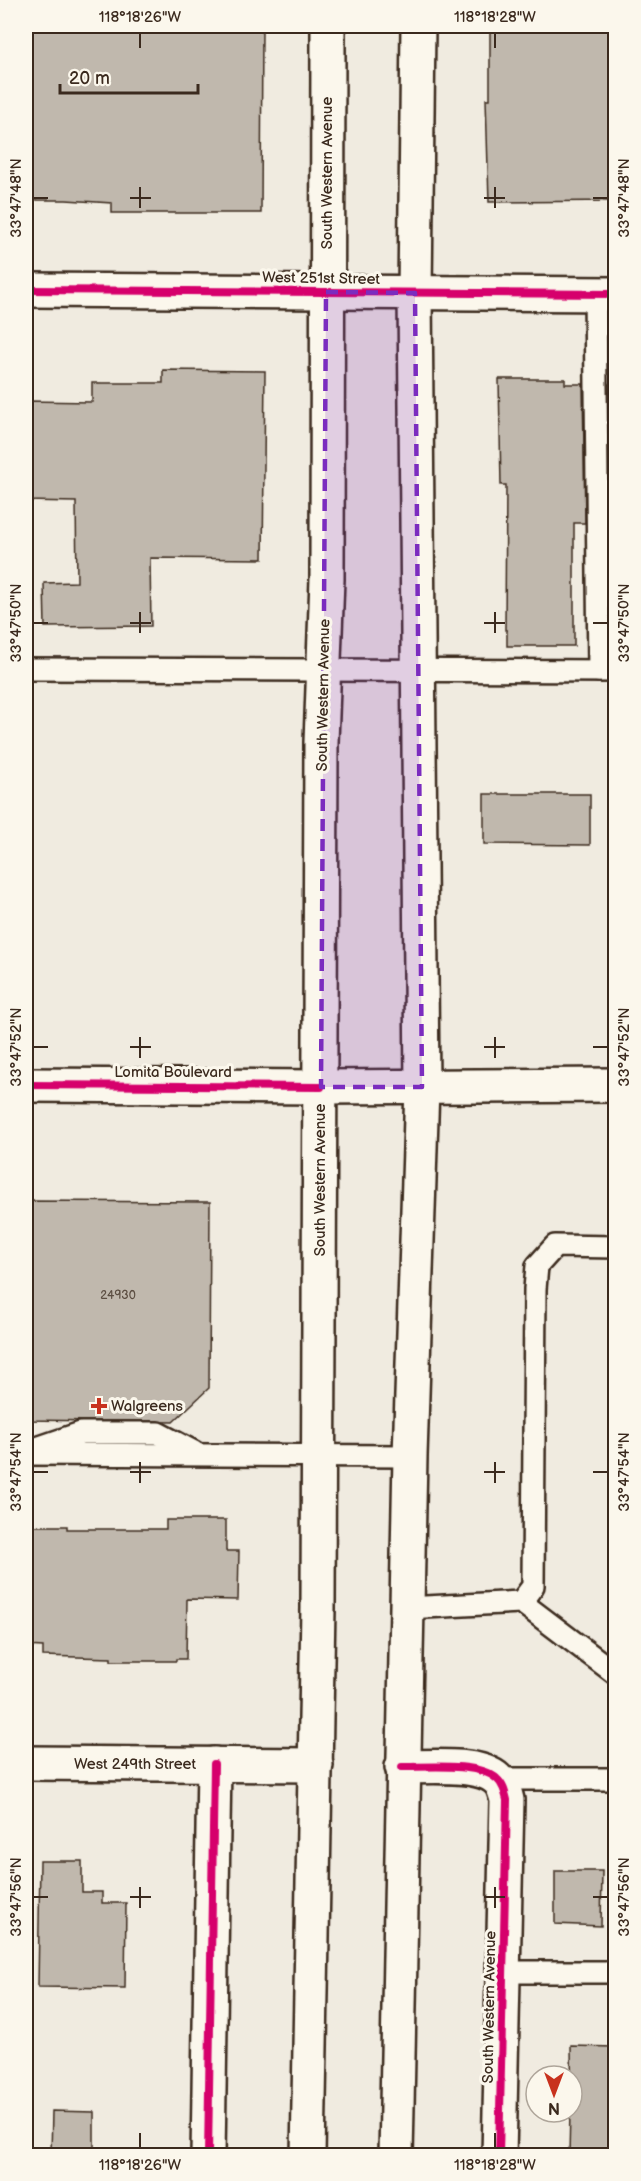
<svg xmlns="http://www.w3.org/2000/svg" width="641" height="2181" viewBox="0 0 641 2181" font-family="'Balsamiq Sans',sans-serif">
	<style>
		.building { fill: #c0b8ad; stroke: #3b2a1e; stroke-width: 1.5 }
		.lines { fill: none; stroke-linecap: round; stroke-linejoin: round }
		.lane-casing { stroke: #3b2a1e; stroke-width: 26 }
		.street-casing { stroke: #3b2a1e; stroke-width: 38 }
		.secondary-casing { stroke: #3b2a1e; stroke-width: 38 }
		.primary-casing { stroke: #3b2a1e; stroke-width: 38 }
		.lane { stroke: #fbf7ec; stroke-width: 21 }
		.street { stroke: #fbf7ec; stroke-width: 33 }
		.secondary { stroke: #fbf7ec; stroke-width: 33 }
		.primary { stroke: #fbf7ec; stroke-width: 33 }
		.cycleway-casing { stroke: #fbf7ec; stroke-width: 11 }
		.cycleway { stroke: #d6006c; stroke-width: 8 }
		.marked { fill: #7b2cbf; fill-opacity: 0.2; stroke: #7b2cbf; stroke-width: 4.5; stroke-dasharray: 12 8; stroke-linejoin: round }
		.ticks { fill: none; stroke: #3b2a1e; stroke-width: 2 }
		.poi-dot { fill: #c8321e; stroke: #fbf7ec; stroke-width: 2 }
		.labels { text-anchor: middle; stroke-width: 6; stroke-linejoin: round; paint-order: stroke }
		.number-label { font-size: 12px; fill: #5c4e42 }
		.street-label { font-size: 15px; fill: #3b2a1e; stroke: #fbf7ec }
		.poi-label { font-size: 15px; fill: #3b2a1e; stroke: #fbf7ec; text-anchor: start }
		.neatline { fill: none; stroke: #3b2a1e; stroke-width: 2 }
		.ticks-label { font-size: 15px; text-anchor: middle; fill: #3b2a1e }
	</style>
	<rect width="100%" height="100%" fill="#f0ebe0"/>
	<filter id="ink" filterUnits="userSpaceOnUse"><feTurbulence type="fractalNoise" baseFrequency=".0167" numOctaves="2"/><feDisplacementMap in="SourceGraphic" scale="12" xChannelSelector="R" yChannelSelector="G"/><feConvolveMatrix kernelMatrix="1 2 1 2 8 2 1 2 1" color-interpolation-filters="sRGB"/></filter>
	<g filter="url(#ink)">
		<g class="building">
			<polygon points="26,26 262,26 261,213 112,213 112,203 66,200 26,200"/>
			<polygon points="490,26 615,26 615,201 489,202 486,99 490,99"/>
			<polygon points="163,370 265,371 263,559 150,558 151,626 45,627 44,583 77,582 76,502 26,501 26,401 92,402 92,383 163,383"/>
			<polygon points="499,379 565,379 565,384 583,384 585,523 574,523 574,646 507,646 507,630 505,630 506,485 501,485"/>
			<polygon points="609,384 615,384 615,523 610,523"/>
			<polygon points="484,794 590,794 590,845 484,844"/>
			<polygon points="26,1201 210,1202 209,1388 173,1422 26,1420"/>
			<polygon points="166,1520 226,1520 226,1551 239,1551 238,1600 187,1599 186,1659 176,1659 176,1661 111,1661 111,1658 43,1656 43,1647 26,1646 26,1526 67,1526 67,1529 166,1529"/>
			<polygon points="40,1861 82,1861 82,1892 102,1892 102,1903 126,1903 125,1988 38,1987"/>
			<polygon points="555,1871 602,1871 601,1926 555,1924"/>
			<polygon points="571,2046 615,2047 615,2156 569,2156 570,2112 572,2112"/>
			<polygon points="52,2111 94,2112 94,2156 51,2156"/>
		</g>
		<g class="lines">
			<defs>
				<g id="lane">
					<polyline points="595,294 599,671"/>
					<polyline points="26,669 616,671"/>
					<polyline points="37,1448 81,1433 158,1433 194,1452"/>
					<polyline points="26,1454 410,1456"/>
					<polyline points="521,1602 616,1674"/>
					<polyline points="406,1608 521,1602 533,1586 535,1289 537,1266 555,1246 616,1247"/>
					<polyline points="497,1779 616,1779"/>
					<polyline points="504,1972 616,1972"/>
				</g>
				<g id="street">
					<polyline points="26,290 616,294"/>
					<polyline points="26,1763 316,1765"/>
					<path d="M402,1767C427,1767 479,1762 497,1779C503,1784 505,1792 507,1800L499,2156"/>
					<polyline points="208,2156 214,1764"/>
				</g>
				<polyline id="secondary" points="26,1085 321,1087 616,1085"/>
				<g id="primary">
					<polyline points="308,2156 318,1608 321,742 327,579 328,26"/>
					<polyline points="396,2156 410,1456 422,1087 415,293 418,26"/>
				</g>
			</defs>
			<use href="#lane" class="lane-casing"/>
			<use href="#street" class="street-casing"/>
			<use href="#secondary" class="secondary-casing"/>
			<use href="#primary" class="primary-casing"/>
			<use href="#lane" class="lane"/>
			<use href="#street" class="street"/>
			<use href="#secondary" class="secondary"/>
			<use href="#primary" class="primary"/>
			<defs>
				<g id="cycleway">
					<polyline points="26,290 616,294"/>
					<polyline points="26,1085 321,1087"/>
					<path d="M402,1767C427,1767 479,1762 497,1779C503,1784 505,1792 507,1800L499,2156"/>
					<polyline points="208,2156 214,1764"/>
				</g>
			</defs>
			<use href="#cycleway" class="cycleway-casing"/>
			<use href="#cycleway" class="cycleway"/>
		</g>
	</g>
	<path class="marked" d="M326,292L415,293L422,1087H321Z"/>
	<path class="ticks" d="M140,33V48M495,33V48M140,187V208M495,187V208M33,198H48M130,198H151M484,198H505M593,198H608M140,612V633M495,612V633M33,623H48M130,623H151M484,623H505M593,623H608M140,1037V1058M495,1037V1058M33,1047H48M130,1047H151M484,1047H505M593,1047H608M140,1462V1483M495,1462V1483M33,1472H48M130,1472H151M484,1472H505M593,1472H608M140,1887V1908M495,1887V1908M33,1897H48M130,1897H151M484,1897H505M593,1897H608M140,2133V2148M495,2133V2148"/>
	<path class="poi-dot" d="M96 1397h6v6h6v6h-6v6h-6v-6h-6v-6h6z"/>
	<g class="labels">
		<g class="number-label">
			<text x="118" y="1299">24930</text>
		</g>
		<g class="street-label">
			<text transform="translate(327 173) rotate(-90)" y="5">South Western Avenue</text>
			<text transform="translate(321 278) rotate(1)" y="5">West 251st Street</text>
			<text transform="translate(323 695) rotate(-89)" y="5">South Western Avenue</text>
			<text x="173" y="1077">Lomita Boulevard</text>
			<text transform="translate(320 1180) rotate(-90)" y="5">South Western Avenue</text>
			<text x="135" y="1769">West 249th Street</text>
			<text transform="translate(489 2007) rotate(-89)" y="5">South Western Avenue</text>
		</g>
		<g class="poi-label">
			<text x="111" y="1411">Walgreens</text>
		</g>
	</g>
	<rect width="641" height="2181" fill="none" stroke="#fbf7ec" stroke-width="66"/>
	<g transform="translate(554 2094) rotate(180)"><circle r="28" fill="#fbf7ec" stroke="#aea59a" stroke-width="1.5"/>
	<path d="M0-4.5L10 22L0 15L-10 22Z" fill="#c8321e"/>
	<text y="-9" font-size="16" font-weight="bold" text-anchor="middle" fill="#3b2a1e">N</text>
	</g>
	<path d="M60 84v9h138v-9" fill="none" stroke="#3b2a1e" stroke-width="3"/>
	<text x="69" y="84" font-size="18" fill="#3b2a1e" stroke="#fbf7ec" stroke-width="4.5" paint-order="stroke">20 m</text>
	<rect x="33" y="33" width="575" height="2115" class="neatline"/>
	<g class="ticks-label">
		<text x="140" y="22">118°18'26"W</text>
		<text x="495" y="22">118°18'28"W</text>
		<text transform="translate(624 198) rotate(-90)" y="5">33°47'48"N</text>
		<text transform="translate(16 198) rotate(-90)" y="5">33°47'48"N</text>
		<text transform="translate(624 623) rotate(-90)" y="5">33°47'50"N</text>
		<text transform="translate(16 623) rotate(-90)" y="5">33°47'50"N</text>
		<text transform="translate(624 1047) rotate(-90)" y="5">33°47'52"N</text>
		<text transform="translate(16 1047) rotate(-90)" y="5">33°47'52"N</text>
		<text transform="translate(624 1472) rotate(-90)" y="5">33°47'54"N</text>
		<text transform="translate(16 1472) rotate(-90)" y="5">33°47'54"N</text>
		<text transform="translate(16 1897) rotate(-90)" y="5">33°47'56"N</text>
		<text transform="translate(624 1897) rotate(-90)" y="5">33°47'56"N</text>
		<text x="140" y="2170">118°18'26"W</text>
		<text x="495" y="2170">118°18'28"W</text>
	</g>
</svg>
